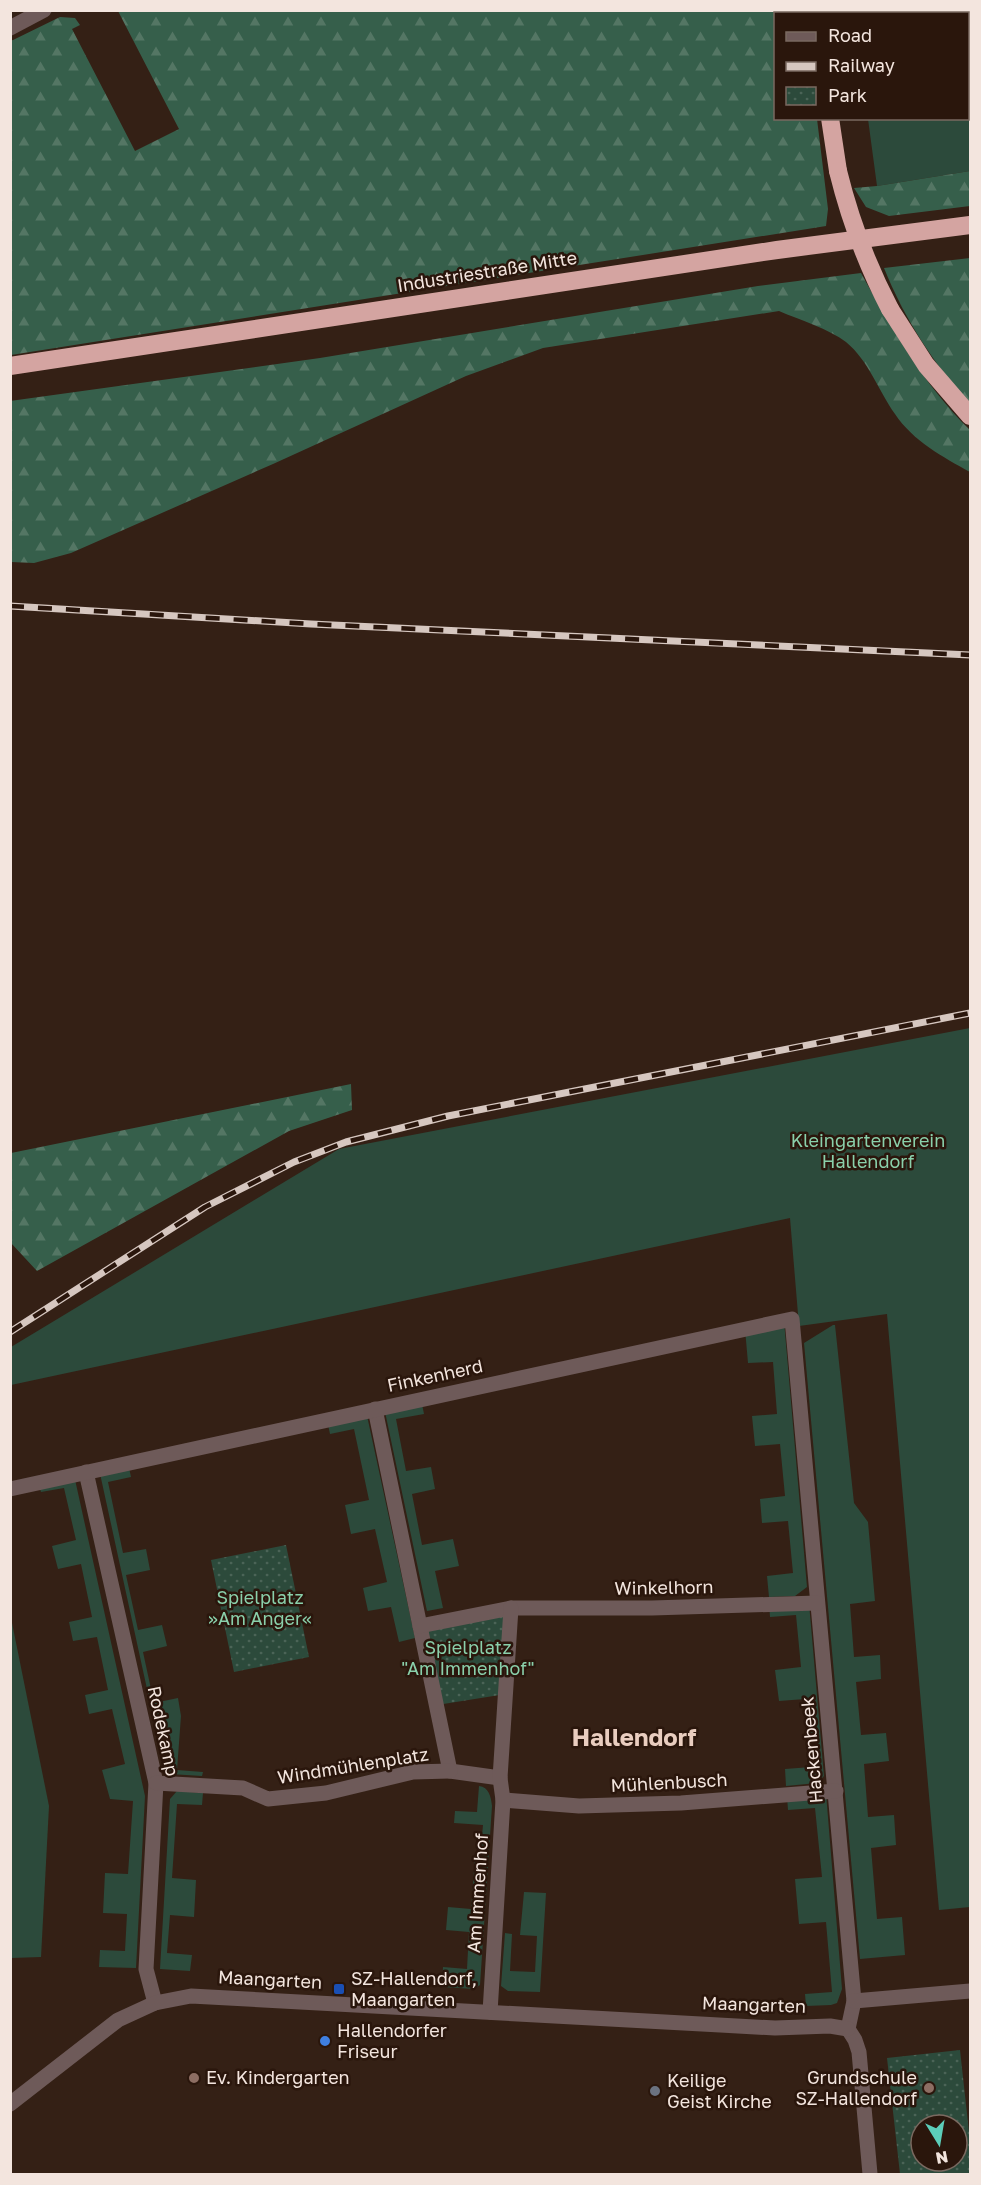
<svg xmlns="http://www.w3.org/2000/svg" width="981" height="2185" viewBox="0 0 981 2185" font-family="'Golos Text',sans-serif">
	<style>
		.green { fill: #2c4a3b }
		.forest { fill: url(#forest-firs) }
		.park { fill: url(#park-dots); fill-rule: evenodd }
		.lines { fill: none; stroke-linecap: round; stroke-linejoin: round }
		.minor { stroke: #6e5a59; stroke-width: 15 }
		.highway { stroke: #d4a4a1; stroke-width: 18 }
		.rail-casing { stroke: #d6c7c0; stroke-width: 7 }
		.rail { stroke: #2a160c; stroke-width: 4.5; stroke-dasharray: 14; stroke-linecap: butt }
		.highway-bridge { stroke: #d4a4a1; stroke-width: 18 }
		.transit-dot { fill: #1a4fb4; stroke: #2a160c; stroke-width: 2 }
		.shop-dot { fill: #3f7fe0; stroke: #2a160c; stroke-width: 2 }
		.education-dot { fill: #8d6e63; stroke: #2a160c; stroke-width: 2 }
		.worship-dot { fill: #6b7280; stroke: #2a160c; stroke-width: 2 }
		.labels { text-anchor: middle; stroke-width: 5; stroke-linejoin: round; paint-order: stroke }
		.street-label { font-size: 18px; fill: #f3e5de; stroke: #2a160c }
		.park-label { font-size: 18px; fill: #8ad0ab; stroke: #2a160c }
		.poi-label { font-size: 18px; fill: #f3e5de; stroke: #2a160c; text-anchor: start }
		.district-label { font-size: 24px; font-weight: bold; fill: #e9cdbf; stroke: #2a160c }
	</style>
	<defs>
		<pattern id="forest-firs" width="22" height="20" patternUnits="userSpaceOnUse" patternTransform="scale(1.5)"><rect width="22" height="20" fill="#365f4b"/><path d="M5 1l3.5 6h-7zM16 11l3.5 6h-7z" fill="#547664"/></pattern>
		<pattern id="park-dots" width="8" height="8" patternUnits="userSpaceOnUse" patternTransform="scale(1.5)"><rect width="8" height="8" fill="#2c4a3b"/><path d="M2 2h.1M6 6h.1" fill="none" stroke="#4b6457" stroke-width="1.8" stroke-linecap="round"/></pattern>
	</defs>
	<rect width="100%" height="100%" fill="#342015"/>
	<g class="green">
		<polygon points="868,10 962,10 964,13 868,13"/>
		<polygon points="968,18 970,22 970,171 877,186 868,119 968,118"/>
		<polygon points="970,1028 970,1907 939,1910 887,1314 799,1326 790,1218 11,1385 11,1347 339,1149"/>
		<polygon points="784,1321 807,1587 795,1596 769,1597 767,1576 793,1573 788,1521 762,1523 760,1499 785,1496 780,1444 755,1446 752,1416 777,1414 773,1362 748,1363 745,1329"/>
		<polygon points="833,1325 835,1325 854,1503 868,1522 875,1601 850,1604 854,1657 880,1655 881,1679 856,1682 861,1735 886,1733 889,1761 864,1764 868,1817 894,1815 896,1845 871,1848 877,1919 902,1917 905,1955 860,1959 804,1343"/>
		<polygon points="421,1399 424,1414 396,1419 406,1471 431,1467 435,1489 412,1494 422,1545 453,1539 459,1566 435,1571 443,1608 427,1611 384,1407"/>
		<polygon points="366,1411 415,1638 399,1642 391,1607 368,1611 363,1588 387,1582 375,1529 351,1534 345,1505 369,1500 354,1429 330,1434 327,1420"/>
		<polygon points="128,1463 131,1477 108,1482 123,1553 146,1549 150,1570 126,1575 138,1630 162,1625 167,1646 143,1652 154,1703 178,1698 181,1716 177,1770 203,1772 202,1776 170,1774 166,1769 167,1729 165,1722 154,1721 99,1469"/>
		<polygon points="74,1475 145,1796 136,1968 99,1967 100,1950 125,1951 127,1914 103,1913 105,1873 128,1874 133,1801 110,1799 102,1770 125,1764 112,1709 89,1714 85,1695 108,1690 97,1637 73,1641 69,1622 92,1617 81,1564 58,1569 52,1546 76,1540 64,1488 41,1492 38,1483"/>
		<polygon points="809,1603 824,1776 817,1783 786,1786 785,1769 811,1767 805,1699 779,1701 775,1670 801,1667 796,1615 770,1617 769,1604"/>
		<polygon points="10,1613 49,1806 41,1957 11,1958"/>
		<path d="M479,1786C489,1787 491,1797 492,1806L480,1985L474,1989L442,1987L443,1967L467,1969L469,1932L446,1930L448,1907L471,1909L475,1857H480L483,1825L454,1823L455,1811L477,1812Z"/>
		<polygon points="177,1791 203,1793 202,1805 177,1804 172,1878 196,1880 194,1917 170,1915 167,1953 192,1955 190,1971 160,1969 170,1799"/>
		<polygon points="826,1793 842,1989 837,2003 831,2005 806,2006 805,1994 832,1992 826,1922 799,1924 795,1879 822,1877 815,1808 788,1810 787,1796"/>
		<polygon points="524,1892 546,1893 540,1992 508,1991 501,1986 505,1933 512,1934 510,1971 535,1972 537,1936 520,1935"/>
	</g>
	<g class="forest">
		<polygon points="118,11 810,11 810,13 776,14 776,118 817,119 828,209 826,226 11,355 11,41 60,17 75,18 80,25 72,29 135,151 179,129"/>
		<polygon points="970,171 970,206 889,216 866,207 854,188 877,186"/>
		<path d="M970,258V405C933,362 906,322 884,268Z"/>
		<path d="M861,273C892,329 924,385 970,430V472C943,457 913,441 895,414C878,390 869,361 846,342C829,329 800,320 779,311L543,348L466,376L273,464L71,553L34,563L11,562L10,401L320,358L758,286Z"/>
		<polygon points="351,1084 352,1110 289,1131 37,1271 11,1243 11,1153"/>
	</g>
	<g class="park">
		<polygon points="286,1545 309,1657 234,1672 211,1560"/>
		<polygon points="511,1608 506,1694 437,1705 420,1626"/>
		<path d="M960,2050L970,2141V2174H900L887,2058ZM921,2125H957V2161H921Z"/>
	</g>
	<g class="lines">
		<g class="minor">
			<polyline points="10,28 44,10"/>
			<polyline points="375,1409 450,1771 500,1778"/>
			<polyline points="86,1472 156,1783 146,1969 155,2003"/>
			<polyline points="10,1489 792,1319 854,2001 848,2029 855,2040 859,2052 870,2174"/>
			<polyline points="420,1626 511,1608 652,1608 817,1603"/>
			<polyline points="156,1783 243,1788 268,1799 326,1793 413,1772 450,1771"/>
			<polyline points="503,1800 579,1806 681,1803 836,1791"/>
			<polyline points="854,2001 970,1991"/>
			<polyline points="490,2012 503,1800 500,1778 511,1608"/>
			<polyline points="10,2104 118,2020 155,2003 191,1996 775,2028 830,2026 848,2029"/>
		</g>
		<g class="highway">
			<polyline points="830,14 830,10"/>
			<polyline points="830,118 838,171"/>
			<polyline points="890,309 926,365 970,416"/>
			<polyline points="10,366 777,250 970,225"/>
		</g>
		<defs>
			<g id="rail">
				<polyline points="10,606 311,624 970,655"/>
				<polyline points="10,1332 205,1207 294,1162 346,1142 448,1116 970,1013"/>
			</g>
		</defs>
		<use href="#rail" class="rail-casing"/>
		<use href="#rail" class="rail"/>
		<path class="highway-bridge" d="M838,171C850,220 867,265 890,309"/>
	</g>
	<rect class="transit-dot" x="333" y="1983" width="12" height="12" rx="3"/>
	<circle class="shop-dot" cx="325" cy="2041" r="6"/>
	<g class="education-dot">
		<circle cx="194" cy="2078" r="6"/>
		<circle cx="929" cy="2088" r="6"/>
	</g>
	<circle class="worship-dot" cx="655" cy="2091" r="6"/>
	<g class="labels">
		<g class="street-label">
			<text transform="translate(487 272) rotate(-9)" y="6">Industriestraße Mitte</text>
			<text transform="translate(435 1376) rotate(-12)" y="6">Finkenherd</text>
			<text transform="translate(664 1588) rotate(-1)" y="6">Winkelhorn</text>
			<text transform="translate(163 1731) rotate(78)" y="6">Rodekamp</text>
			<text transform="translate(812 1750) rotate(-95)" y="6">Hackenbeek</text>
			<text transform="translate(353 1766) rotate(-9)" y="6">Windmühlenplatz</text>
			<text transform="translate(669 1783) rotate(-3)" y="6">Mühlenbusch</text>
			<text transform="translate(478 1893) rotate(-86)" y="6">Am Immenhof</text>
			<text transform="translate(270 1980) rotate(3)" y="6">Maangarten</text>
			<text transform="translate(754 2005) rotate(2)" y="6">Maangarten</text>
		</g>
		<g class="park-label">
			<text x="868" y="1147">Kleingartenverein<tspan x="868" dy="21">Hallendorf</tspan></text>
			<text x="260" y="1604">Spielplatz<tspan x="260" dy="21">»Am Anger«</tspan></text>
			<text x="468" y="1654">Spielplatz<tspan x="468" dy="21">"Am Immenhof"</tspan></text>
		</g>
		<g class="poi-label">
			<text x="351" y="1985">SZ-Hallendorf,<tspan x="351" dy="21">Maangarten</tspan></text>
			<text x="337" y="2037">Hallendorfer<tspan x="337" dy="21">Friseur</tspan></text>
			<text x="206" y="2084">Ev. Kindergarten</text>
			<text x="917" y="2084" text-anchor="end">Grundschule<tspan x="917" dy="21">SZ-Hallendorf</tspan></text>
			<text x="667" y="2087">Keilige<tspan x="667" dy="21">Geist Kirche</tspan></text>
		</g>
		<g class="district-label">
			<text x="634" y="1746">Hallendorf</text>
		</g>
	</g>
	<rect width="981" height="2185" fill="none" stroke="#f3e5de" stroke-width="24"/>
	<rect x="774" y="12" width="195" height="108" fill="#2a160c" stroke="#7a6960" stroke-width="1.5"/>
	<rect x="786" y="32" width="30" height="9" fill="#6e5a59" stroke="#7a6960" stroke-width="1.5"/>
	<text x="828" y="42" font-size="18" fill="#f3e5de">Road</text>
	<rect x="786" y="62" width="30" height="9" fill="#d6c7c0" stroke="#7a6960" stroke-width="1.5"/>
	<text x="828" y="72" font-size="18" fill="#f3e5de">Railway</text>
	<rect x="786" y="87" width="30" height="18" fill="url(#park-dots)" stroke="#7a6960" stroke-width="1.5"/>
	<text x="828" y="102" font-size="18" fill="#f3e5de">Park</text>
	<g transform="translate(939 2143) rotate(169)"><circle r="28" fill="#2a160c" stroke="#7a6960" stroke-width="1.5"/>
	<path d="M0-4.5L10 22L0 15L-10 22Z" fill="#5cceba"/>
	<text y="-9" font-size="16" font-weight="bold" text-anchor="middle" fill="#f3e5de">N</text>
	</g>
</svg>
